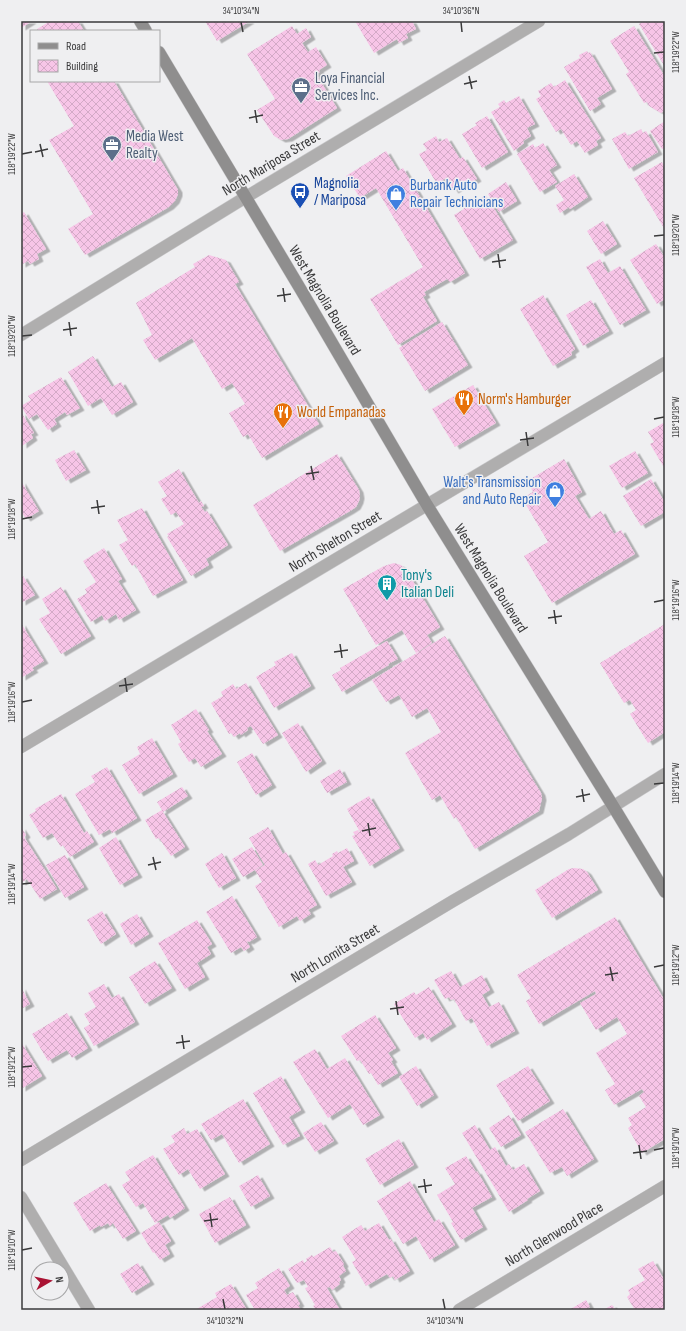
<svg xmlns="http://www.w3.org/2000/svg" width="686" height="1331" viewBox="0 0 686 1331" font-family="'Sofia Sans Condensed',sans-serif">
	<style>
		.building { fill: url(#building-cross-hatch); filter: url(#shadow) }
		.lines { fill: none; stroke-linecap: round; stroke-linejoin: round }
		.street-casing { stroke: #cbcbcd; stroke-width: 13 }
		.secondary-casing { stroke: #cbcbcd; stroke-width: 13 }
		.street { stroke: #afaeae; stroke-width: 12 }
		.secondary { stroke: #8f8e8e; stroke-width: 12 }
		.ticks { fill: none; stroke: #3a3a3b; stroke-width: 1.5 }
		.labels { text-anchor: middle; stroke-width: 3; stroke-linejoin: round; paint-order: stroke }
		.service-label { font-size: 15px; fill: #4e5e75; stroke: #efeff1; text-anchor: start }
		.street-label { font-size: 15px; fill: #3a3a3b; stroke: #efeff1 }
		.transit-label { font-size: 15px; fill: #164399; stroke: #efeff1; text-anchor: start }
		.shop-label { font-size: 15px; fill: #366cbe; stroke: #efeff1; text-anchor: start }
		.food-label { font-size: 15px; fill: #c56008; stroke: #efeff1; text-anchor: start }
		.culture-label { font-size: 15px; fill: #0d838f; stroke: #efeff1; text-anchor: start }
		.neatline { fill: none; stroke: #3a3a3b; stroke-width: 1.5 }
		.ticks-label { font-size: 10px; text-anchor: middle; fill: #3a3a3b }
	</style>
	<defs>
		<pattern id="building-cross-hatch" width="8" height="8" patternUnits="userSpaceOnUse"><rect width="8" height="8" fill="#f7c5e7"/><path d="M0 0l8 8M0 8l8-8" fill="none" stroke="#d4aac7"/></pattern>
		<filter id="shadow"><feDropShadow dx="4.5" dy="2.5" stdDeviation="0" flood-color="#0004"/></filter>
	</defs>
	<rect width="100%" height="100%" fill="#efeff1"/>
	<g class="building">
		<polygon points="21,21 32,21 21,28"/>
		<polygon points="46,21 78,21 84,31 38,31 37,29 47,23"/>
		<polygon points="205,21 250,21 217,41"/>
		<polygon points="355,21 412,21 416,29 406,34 408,38 399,43 397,39 374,53"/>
		<polygon points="644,21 665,21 665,67 639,24"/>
		<polygon points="292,26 297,34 306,28 311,37 302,43 308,52 316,47 327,65 319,70 320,72 316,74 337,108 288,139 281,140 274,136 257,110 275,99 247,54"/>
		<polygon points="634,26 665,77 665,110 661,113 649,106 647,102 644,103 626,74 629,72 610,41"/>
		<polygon points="587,51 588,53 590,52 612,89 597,98 601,104 590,111 564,67 580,58 579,55"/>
		<polygon points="565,80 601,138 596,141 598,145 585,153 577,141 571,145 561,129 556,132 536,99 541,96 538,91 551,83 554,87"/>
		<polygon points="47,81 114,81 178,190 178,194 175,201 169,207 85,255 68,229 93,214 49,140 74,126"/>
		<polygon points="519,96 535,124 527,128 531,136 523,141 524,143 514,151 491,112 500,107 498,104 504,100 506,103"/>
		<polygon points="487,116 508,152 482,168 462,134 477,125 475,123"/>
		<polygon points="665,121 665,148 662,149 650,131"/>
		<polygon points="641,129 643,133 646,131 658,152 629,169 612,139 625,132 628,136"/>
		<polygon points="436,136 439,142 447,138 460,159 463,157 477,179 467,185 466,183 454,191 446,178 437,184 419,154 427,150 423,144"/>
		<polygon points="543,143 557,165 549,170 557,182 540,192 517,154 533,144 535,148"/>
		<polygon points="386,151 398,171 403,168 465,273 450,282 447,279 424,292 426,295 423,297 437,321 398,345 370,299 423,267 376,188 360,198 346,176"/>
		<polygon points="662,162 665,168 665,230 634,178"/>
		<polygon points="574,174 588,197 570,209 569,207 560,213 556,205 564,200 555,186"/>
		<polygon points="506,182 517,201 499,212 488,194"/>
		<polygon points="486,195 513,240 480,259 454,215 464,209 462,205 473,199 475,202"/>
		<polygon points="24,212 46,249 37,254 39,259 30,264 28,261 21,265 21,214"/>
		<polygon points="603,221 617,244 601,254 587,231"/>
		<polygon points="656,244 665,258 665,299 657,304 630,260"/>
		<polygon points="209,255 226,260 239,282 235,284 319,424 262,458 248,434 243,437 229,413 245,404 232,383 222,389 192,338 155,360 143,340 152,335 136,303 195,267 193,264"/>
		<polygon points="600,259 608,273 620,266 646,310 620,325 586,267"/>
		<polygon points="543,295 575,349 571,352 572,355 553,366 520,309"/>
		<polygon points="591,300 609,331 583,346 566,315"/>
		<polygon points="442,322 468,365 425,391 399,348"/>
		<polygon points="93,356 112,387 121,382 133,402 112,415 101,398 88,406 68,372"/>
		<polygon points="61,377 80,408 67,415 65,412 54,419 57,424 48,430 37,414 29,419 21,406 31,400 28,396"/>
		<polygon points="473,385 496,423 455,447 432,409"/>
		<polygon points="21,412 34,433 31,434 33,438 22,446"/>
		<polygon points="663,423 664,425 665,424 665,469 650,444 654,442 648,432"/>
		<polygon points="74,450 86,470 66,481 55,460"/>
		<polygon points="635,451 648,473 622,488 609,466"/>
		<polygon points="337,454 359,490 360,496 359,501 356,507 350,511 280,551 253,505"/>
		<polygon points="564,459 582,492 575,496 589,519 601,511 614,534 621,530 635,554 552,603 524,556 548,542 522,498 533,492 527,481"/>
		<polygon points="179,469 199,503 201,501 204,506 201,507 205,512 207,511 228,545 206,559 209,565 191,576 167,537 169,536 167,534 184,524 176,512 171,515 161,499 167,496 158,482"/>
		<polygon points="651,479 665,503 665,512 641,526 623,496"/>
		<polygon points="21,481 39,511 26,519 21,511"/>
		<polygon points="142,508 183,580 153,596 135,564 132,566 119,545 128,540 117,520"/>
		<polygon points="104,548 122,579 118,581 136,610 119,620 116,614 105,621 102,615 91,622 77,599 87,593 85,589 96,582 83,561"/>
		<polygon points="394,563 401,565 407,571 440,627 427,635 432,643 416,653 402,630 376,645 343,589 384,566"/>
		<polygon points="23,576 35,595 21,603 21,577"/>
		<polygon points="61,587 91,636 61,654 39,619 50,613 42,599"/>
		<polygon points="21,623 44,661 32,668 34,670 21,678"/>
		<polygon points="665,624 665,732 648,743 630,714 636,710 630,700 624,703 600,663"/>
		<polygon points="445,636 541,793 542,798 539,811 475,849 456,817 454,819 440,795 432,800 405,753 441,732 427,708 412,717 399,695 386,702 372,680"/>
		<polygon points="387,641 398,659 388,664 389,665 342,692 332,675 341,670 340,668"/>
		<polygon points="292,653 311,686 274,708 256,677 276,665 274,662"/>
		<polygon points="246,683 278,735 263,744 251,726 247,728 248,730 241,735 240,733 234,737 231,733 229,734 211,703 223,696 221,692 233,684 236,689"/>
		<polygon points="196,709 209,730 207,731 222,754 201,767 195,758 189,762 178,744 181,742 171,725"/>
		<polygon points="298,723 322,761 306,772 282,733"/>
		<polygon points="152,738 173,774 139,794 122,765 140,754 137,747"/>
		<polygon points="252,753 272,785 256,795 237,762"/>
		<polygon points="107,767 137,818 112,833 110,829 99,835 75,794 95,782 91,776"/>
		<polygon points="340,769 347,782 327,793 320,781"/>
		<polygon points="182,787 188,796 163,812 185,847 171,856 159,838 156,839 145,820 162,810 157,802"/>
		<polygon points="61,794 84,833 87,831 94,842 70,857 63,845 61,847 52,833 43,838 29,815 36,811 35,809"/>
		<polygon points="369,796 400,848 370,866 352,836 355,835 353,832 358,830 359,832 360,832 347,809"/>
		<polygon points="21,827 26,835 24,837 57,889 40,899 27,879 21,883"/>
		<polygon points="268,827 283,854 286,852 317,905 308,910 311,914 300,921 297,916 279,927 255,886 262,882 255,870 265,865 249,838"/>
		<polygon points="116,837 138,875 120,885 99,848"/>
		<polygon points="252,847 263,865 243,877 232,859"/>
		<polygon points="347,848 354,861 343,867 352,882 326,896 308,864 315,860 318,865 333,856 332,854 337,851 338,853"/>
		<polygon points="222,853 236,878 219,888 205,864"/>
		<polygon points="65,855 84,887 65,898 46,865"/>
		<polygon points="574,868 583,869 587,872 598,890 552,918 535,890 569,869"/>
		<polygon points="232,896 257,937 249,942 248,941 247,942 250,947 244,951 241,947 231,953 206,912"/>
		<polygon points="102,911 116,934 101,944 87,920"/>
		<polygon points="137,914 149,934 131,945 120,924"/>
		<polygon points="615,917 665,1001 665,1139 642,1153 628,1128 632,1125 628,1118 646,1107 639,1096 644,1092 642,1089 614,1105 605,1090 615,1084 596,1053 627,1034 617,1017 596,1030 580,1003 596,994 595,991 539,1024 526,1001 531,998 517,975"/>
		<polygon points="197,920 212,944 207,947 211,954 197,963 205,977 185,989 158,943"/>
		<polygon points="155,961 172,988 145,1004 129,977"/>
		<polygon points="451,971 460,987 482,975 490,990 482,995 489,1007 499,1002 515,1031 487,1046 472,1018 466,1021 454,999 451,1000 449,997 445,999 434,980"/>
		<polygon points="104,984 112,998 119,994 135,1022 94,1046 84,1028 90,1024 84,1014 96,1007 88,993"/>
		<polygon points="21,987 30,1004 21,1009"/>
		<polygon points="429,987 452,1024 427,1040 423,1033 415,1038 394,1004 414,992 416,995"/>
		<polygon points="67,1013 88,1048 72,1058 67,1050 48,1061 32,1034"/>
		<polygon points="375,1015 396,1048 388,1053 393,1060 391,1061 398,1073 378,1085 371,1073 369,1074 360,1060 357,1061 341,1036"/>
		<polygon points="21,1042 42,1076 21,1089"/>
		<polygon points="315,1049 327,1069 345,1058 380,1115 363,1125 350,1104 328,1118 293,1062"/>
		<polygon points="416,1066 434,1095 417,1106 399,1077"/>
		<polygon points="528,1066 550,1101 518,1121 496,1085"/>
		<polygon points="281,1076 301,1110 289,1117 300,1136 283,1145 253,1093"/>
		<polygon points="243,1099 270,1144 239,1163 222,1134 211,1140 201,1124"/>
		<polygon points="563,1109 594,1159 567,1176 562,1167 550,1173 525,1132"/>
		<polygon points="509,1115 521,1135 501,1147 489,1128"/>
		<polygon points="321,1122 334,1141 315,1152 303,1133"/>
		<polygon points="475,1125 490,1150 495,1147 506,1166 509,1164 513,1170 524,1164 540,1191 527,1199 528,1200 509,1212 462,1133"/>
		<polygon points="184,1128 187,1134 197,1129 225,1174 200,1189 188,1169 179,1175 163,1149 175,1142 171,1136"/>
		<polygon points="399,1139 414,1165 380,1185 365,1159"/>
		<polygon points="153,1155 185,1208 170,1218 168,1215 155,1223 143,1203 136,1207 122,1185 130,1180 125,1172"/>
		<polygon points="466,1156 476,1172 477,1171 492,1197 472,1208 483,1227 461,1240 451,1223 453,1222 437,1195 455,1184 445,1168"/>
		<polygon points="258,1175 270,1196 251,1207 239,1186"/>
		<polygon points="410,1181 434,1222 439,1219 455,1245 430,1260 416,1236 403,1244 377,1201"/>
		<polygon points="106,1183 136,1231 123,1239 113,1223 110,1226 108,1223 101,1227 100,1225 90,1231 73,1203"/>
		<polygon points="230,1197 246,1225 215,1243 199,1214"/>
		<polygon points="159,1222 171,1241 165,1245 170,1254 160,1260 154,1252 153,1253 141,1233"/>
		<polygon points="379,1223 389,1240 391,1239 410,1271 395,1280 393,1276 390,1278 387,1274 366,1286 352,1262 356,1260 342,1237 361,1225 365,1231"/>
		<polygon points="330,1247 333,1252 336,1251 344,1264 343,1266 346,1271 339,1276 341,1280 339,1282 340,1284 332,1290 330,1287 327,1288 340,1310 316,1310 313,1306 315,1305 305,1288 308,1287 304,1280 297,1283 288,1269 303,1260 304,1263 307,1261 306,1259 312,1255 313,1257"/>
		<polygon points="653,1261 665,1281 665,1308 662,1310 635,1310 627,1297 630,1294 628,1290 645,1280 638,1269"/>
		<polygon points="138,1263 150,1282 132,1293 120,1274"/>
		<polygon points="279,1268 290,1286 284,1290 287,1295 293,1292 300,1304 298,1305 301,1310 255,1310 246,1295 258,1288 255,1283"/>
		<polygon points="231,1284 247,1310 195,1310 217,1297 215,1293"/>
		<polygon points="586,1300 590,1307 588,1308 589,1310 569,1310"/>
		<polygon points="612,1305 616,1310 603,1310"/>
	</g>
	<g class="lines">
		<defs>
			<g id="street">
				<polyline points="21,335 246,197 539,21"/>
				<polyline points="21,747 665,363"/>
				<polyline points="21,1160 453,901 569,834 665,774"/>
				<polyline points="21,1197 89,1310"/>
				<polyline points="459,1310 665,1186"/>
			</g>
			<g id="secondary">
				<polyline points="140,21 146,31"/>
				<polyline points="159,52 301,290 427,505 613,806 665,892"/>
			</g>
		</defs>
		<use href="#street" class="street-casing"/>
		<use href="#secondary" class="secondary-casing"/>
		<use href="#street" class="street"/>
		<use href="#secondary" class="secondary"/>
	</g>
	<path class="ticks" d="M241,22L243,32M461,22L462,32M654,53L664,52M469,76L472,89M464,84L477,81M255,110L257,123M249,118L263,115M40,144L43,157M35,152L48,149M22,154L32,152M654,236L664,235M498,254L500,268M492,262L506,260M283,288L285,302M277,296L291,294M69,322L71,336M63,330L77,328M22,336L32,335M654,419L664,417M526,432L528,446M520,440L534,438M311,466L314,480M306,474L319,472M97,500L99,514M91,508L105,506M22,519L32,517M654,602L664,600M554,610L556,624M548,618L562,616M340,644L342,658M334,652L348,650M125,678L127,692M119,686L133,684M22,702L32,700M654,784L664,783M582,789L584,802M576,797L590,794M368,823L370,836M362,831L376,828M153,857L156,870M148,865L161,862M22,884L32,883M610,967L613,981M654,967L664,965M605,975L618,973M396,1001L398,1015M390,1009L404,1007M182,1035L184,1049M176,1043L190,1041M22,1067L32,1066M639,1145L641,1159M654,1150L664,1148M633,1153L647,1151M424,1179L426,1193M418,1187L432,1185M210,1213L212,1227M204,1221L218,1219M22,1250L32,1248M223,1299L225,1309M443,1299L445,1309"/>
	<defs>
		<symbol id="office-pin" viewBox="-11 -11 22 30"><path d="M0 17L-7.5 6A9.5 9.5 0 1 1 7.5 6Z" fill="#5c6f8a" stroke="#efeff1"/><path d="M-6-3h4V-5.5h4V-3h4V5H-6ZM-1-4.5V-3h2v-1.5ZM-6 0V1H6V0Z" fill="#fff"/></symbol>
		<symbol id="bus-pin" viewBox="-11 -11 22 30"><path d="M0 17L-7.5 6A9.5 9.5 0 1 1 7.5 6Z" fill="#1a4fb4" stroke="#efeff1"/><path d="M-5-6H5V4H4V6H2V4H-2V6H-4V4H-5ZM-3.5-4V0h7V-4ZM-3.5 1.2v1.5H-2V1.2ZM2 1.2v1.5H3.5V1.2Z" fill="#fff"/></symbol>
		<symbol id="shop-pin" viewBox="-11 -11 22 30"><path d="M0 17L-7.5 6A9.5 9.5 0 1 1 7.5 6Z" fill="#3f7fe0" stroke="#efeff1"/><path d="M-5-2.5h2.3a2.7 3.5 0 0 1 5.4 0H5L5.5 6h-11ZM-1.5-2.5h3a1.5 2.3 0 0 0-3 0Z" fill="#fff"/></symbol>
		<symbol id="restaurant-pin" viewBox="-11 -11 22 30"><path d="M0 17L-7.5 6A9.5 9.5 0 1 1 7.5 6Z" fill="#e8710a" stroke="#efeff1"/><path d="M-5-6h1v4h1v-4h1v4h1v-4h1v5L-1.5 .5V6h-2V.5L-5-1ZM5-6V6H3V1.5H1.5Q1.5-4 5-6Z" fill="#fff"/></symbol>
		<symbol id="building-pin" viewBox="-11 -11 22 30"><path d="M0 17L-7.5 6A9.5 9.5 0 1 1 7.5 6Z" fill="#0f9aa8" stroke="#efeff1"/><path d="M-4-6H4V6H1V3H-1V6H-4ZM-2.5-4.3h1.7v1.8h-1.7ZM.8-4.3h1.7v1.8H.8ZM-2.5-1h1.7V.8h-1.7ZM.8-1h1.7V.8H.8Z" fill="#fff"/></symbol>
	</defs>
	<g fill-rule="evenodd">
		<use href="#office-pin" x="290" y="76" width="22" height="30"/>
		<use href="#office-pin" x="101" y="134" width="22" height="30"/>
		<use href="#bus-pin" x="289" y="181" width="22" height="30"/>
		<use href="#shop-pin" x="385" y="183" width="22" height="30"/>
		<use href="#restaurant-pin" x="453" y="388" width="22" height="30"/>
		<use href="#restaurant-pin" x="272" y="401" width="22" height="30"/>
		<use href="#shop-pin" x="544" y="480" width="22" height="30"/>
		<use href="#building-pin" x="376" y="573" width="22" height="30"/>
	</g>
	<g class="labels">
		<g class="service-label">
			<text x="315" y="83">Loya Financial<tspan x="315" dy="17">Services Inc.</tspan></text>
			<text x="126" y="141">Media West<tspan x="126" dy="17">Realty</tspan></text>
		</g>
		<g class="street-label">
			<text transform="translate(271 163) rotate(-31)" y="5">North Mariposa Street</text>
			<text transform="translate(325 300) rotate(59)" y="5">West Magnolia Boulevard</text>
			<text transform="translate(335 541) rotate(-31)" y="5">North Shelton Street</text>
			<text transform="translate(491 578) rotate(58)" y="5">West Magnolia Boulevard</text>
			<text transform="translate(335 953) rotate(-31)" y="5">North Lomita Street</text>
			<text transform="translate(554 1234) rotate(-31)" y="5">North Glenwood Place</text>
		</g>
		<g class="transit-label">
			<text x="314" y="188">Magnolia<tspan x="314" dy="17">/ Mariposa</tspan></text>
		</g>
		<g class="shop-label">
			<text x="410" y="190">Burbank Auto<tspan x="410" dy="17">Repair Technicians</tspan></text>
			<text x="541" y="487" text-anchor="end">Walt's Transmission<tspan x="541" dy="17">and Auto Repair</tspan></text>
		</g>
		<g class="food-label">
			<text x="478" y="404">Norm's Hamburger</text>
			<text x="297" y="417">World Empanadas</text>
		</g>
		<g class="culture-label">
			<text x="401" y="580">Tony's<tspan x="401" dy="17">Italian Deli</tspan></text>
		</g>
	</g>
	<rect width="686" height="1331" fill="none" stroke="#efeff1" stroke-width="44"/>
	<rect x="30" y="30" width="130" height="52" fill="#efeff1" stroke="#a7a7a8"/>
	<rect x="38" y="43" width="20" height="6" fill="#8f8e8e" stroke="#a7a7a8"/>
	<text x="66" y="50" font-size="12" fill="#3a3a3b">Road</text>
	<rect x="38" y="60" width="20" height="12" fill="url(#building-cross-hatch)" stroke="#a7a7a8"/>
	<text x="66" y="70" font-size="12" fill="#3a3a3b">Building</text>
	<g transform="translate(50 1281) rotate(81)"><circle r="19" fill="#efeff1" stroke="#a7a7a8"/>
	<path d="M0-3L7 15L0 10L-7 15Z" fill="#a91233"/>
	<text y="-6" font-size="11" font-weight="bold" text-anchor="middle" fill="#3a3a3b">N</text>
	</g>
	<rect x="22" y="22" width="642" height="1287" class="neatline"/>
	<g class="ticks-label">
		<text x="241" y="14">34°10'34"N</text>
		<text x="461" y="14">34°10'36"N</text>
		<text transform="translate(675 52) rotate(-90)" y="4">118°19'22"W</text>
		<text transform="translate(11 154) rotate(-90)" y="4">118°19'22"W</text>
		<text transform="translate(675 235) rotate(-90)" y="4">118°19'20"W</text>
		<text transform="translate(11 336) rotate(-90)" y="4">118°19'20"W</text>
		<text transform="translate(675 417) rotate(-90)" y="4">118°19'18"W</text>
		<text transform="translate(11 519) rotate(-90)" y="4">118°19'18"W</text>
		<text transform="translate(675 600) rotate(-90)" y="4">118°19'16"W</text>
		<text transform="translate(11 702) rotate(-90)" y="4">118°19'16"W</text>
		<text transform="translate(675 783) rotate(-90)" y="4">118°19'14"W</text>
		<text transform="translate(11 884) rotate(-90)" y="4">118°19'14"W</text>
		<text transform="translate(675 965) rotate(-90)" y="4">118°19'12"W</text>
		<text transform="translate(11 1067) rotate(-90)" y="4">118°19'12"W</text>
		<text transform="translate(675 1148) rotate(-90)" y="4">118°19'10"W</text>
		<text transform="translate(11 1250) rotate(-90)" y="4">118°19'10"W</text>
		<text x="225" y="1324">34°10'32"N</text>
		<text x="445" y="1324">34°10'34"N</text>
	</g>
</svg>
